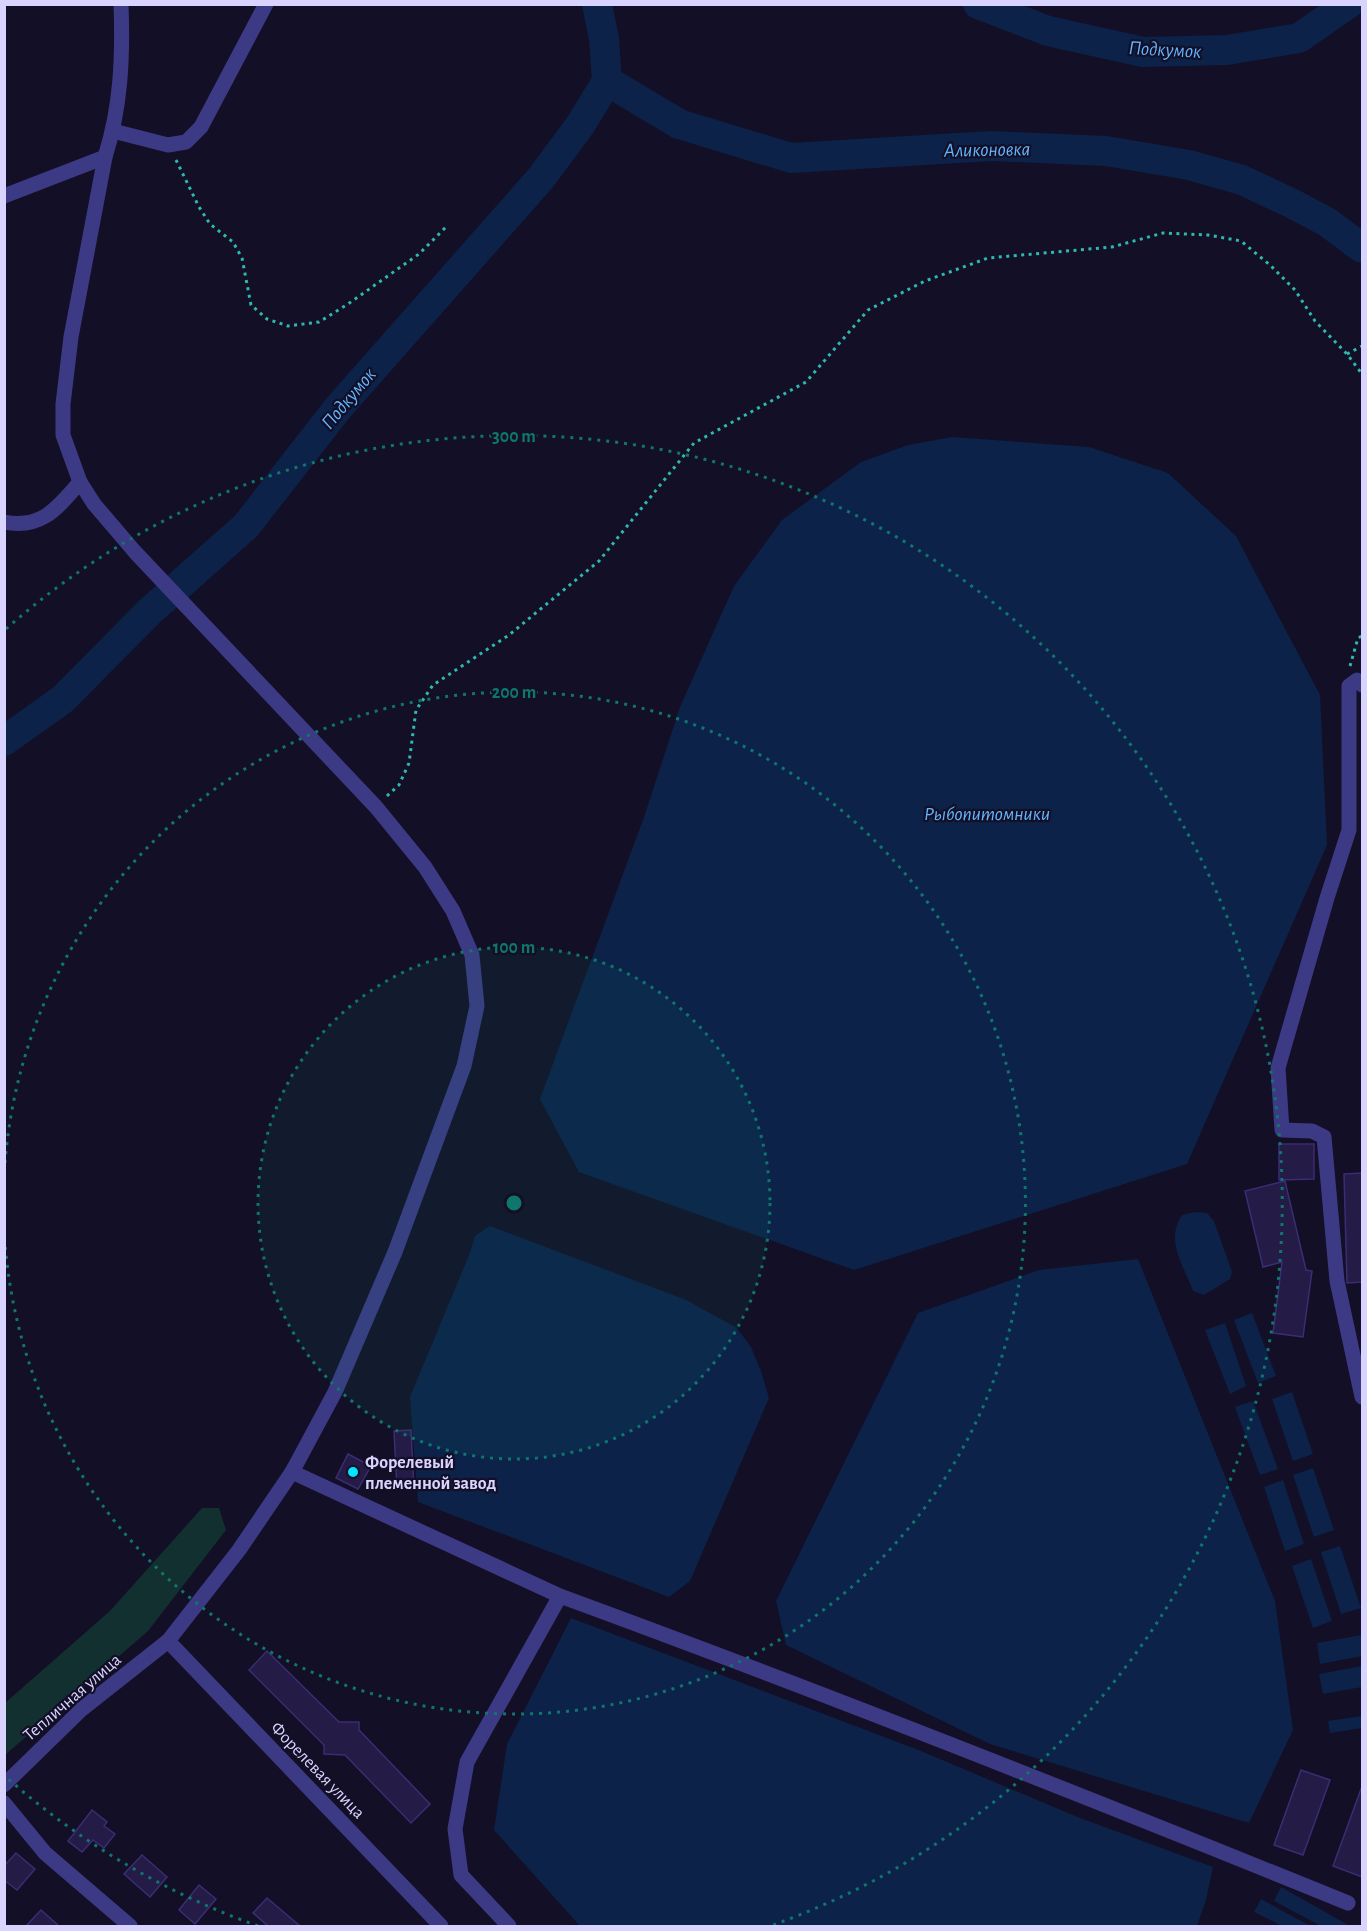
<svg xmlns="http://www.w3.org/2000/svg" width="1367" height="1931" viewBox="0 0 1367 1931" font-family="'Alegreya Sans',sans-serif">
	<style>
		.green { fill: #12302f }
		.water { fill: #0c2248 }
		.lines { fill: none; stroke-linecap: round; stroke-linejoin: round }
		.river { stroke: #0c2248; stroke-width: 30 }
		.building { fill: #241b47; stroke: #3b2d73; stroke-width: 1.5 }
		.path { stroke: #2fb8b0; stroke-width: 3; stroke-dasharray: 3 4.5; stroke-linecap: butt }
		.minor { stroke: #3d3a85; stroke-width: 15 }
		.ring { fill: none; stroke: #0f766e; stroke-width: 3; stroke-dasharray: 3 6 }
		.poi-dot { fill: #00e5ff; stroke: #130f26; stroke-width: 2 }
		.labels { text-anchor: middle; stroke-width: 4.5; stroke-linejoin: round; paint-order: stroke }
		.poi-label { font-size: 18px; font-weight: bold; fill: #d9d4ff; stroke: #130f26; text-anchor: start }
		.street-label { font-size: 18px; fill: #d9d4ff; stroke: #130f26 }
		.water-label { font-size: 20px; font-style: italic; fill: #62b6ff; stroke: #130f26 }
		.centre { fill: #0f766e; stroke: #130f26; stroke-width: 3 }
		.ring-label { font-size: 18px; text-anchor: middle; font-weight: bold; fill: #0f766e; stroke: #130f26; stroke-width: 4.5; stroke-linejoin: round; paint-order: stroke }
	</style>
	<rect width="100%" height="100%" fill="#130f26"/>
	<polygon class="green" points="202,1508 219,1508 226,1530 148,1631 5,1755 5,1703 110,1611"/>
	<g class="water">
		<polygon points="952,437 1089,447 1168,473 1236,536 1320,695 1327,845 1187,1164 854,1270 579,1172 540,1099 644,817 680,707 734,586 782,520 861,462 908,445"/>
		<path d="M1195,1212L1207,1213L1214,1221L1232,1272L1230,1279L1204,1295L1193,1291C1183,1264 1165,1241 1182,1215Z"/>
		<polygon points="490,1226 686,1300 737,1328 751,1347 761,1371 769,1398 690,1581 669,1597 418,1502 410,1397 470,1253 475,1236"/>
		<polygon points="1138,1259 1275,1601 1293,1730 1249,1823 990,1744 786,1645 776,1601 918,1313 1039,1270"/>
		<polygon points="1252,1313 1276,1376 1258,1383 1234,1320"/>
		<polygon points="1225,1323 1246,1386 1230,1394 1205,1330"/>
		<polygon points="1292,1392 1313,1454 1293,1461 1272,1399"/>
		<polygon points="1253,1401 1278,1469 1260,1475 1235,1407"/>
		<polygon points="1313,1468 1334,1530 1314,1537 1293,1475"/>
		<polygon points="1283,1480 1304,1544 1285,1551 1264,1487"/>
		<polygon points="1340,1546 1361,1608 1341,1614 1321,1552"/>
		<polygon points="1311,1559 1332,1621 1313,1628 1292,1566"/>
		<polygon points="571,1618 921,1751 1075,1816 1213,1867 1206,1900 1197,1926 580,1926 494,1830 507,1744"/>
		<polygon points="1362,1635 1362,1656 1320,1664 1317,1643"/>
		<polygon points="1362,1666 1362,1687 1323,1694 1319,1674"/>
		<polygon points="1362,1716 1362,1728 1330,1733 1328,1721"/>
		<polygon points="1281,1887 1350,1926 1321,1926 1274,1901"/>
		<polygon points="1261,1899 1310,1926 1282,1926 1254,1912"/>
	</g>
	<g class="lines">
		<g class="river">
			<polyline points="978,4 1048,31 1143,52 1227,50 1299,38 1348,4"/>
			<polyline points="607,81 679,124 791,158 992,146 1106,151 1189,165 1242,180 1293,204 1327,222 1362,248"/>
			<polyline points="4,741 63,699 149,612 246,526 338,408 541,178 581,124 607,81 604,39 597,4"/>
		</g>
	</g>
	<g class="building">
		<polygon points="1279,1144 1314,1144 1314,1179 1279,1180"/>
		<polygon points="1362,1173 1362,1282 1347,1283 1344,1174"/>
		<polygon points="1285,1181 1306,1270 1312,1271 1303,1337 1273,1333 1282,1262 1263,1267 1245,1191"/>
		<polygon points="411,1430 414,1488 397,1489 394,1431"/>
		<polygon points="348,1454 371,1466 358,1489 336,1478"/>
		<polygon points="267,1651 339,1722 359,1722 359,1730 430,1804 411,1823 345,1755 324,1754 324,1745 249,1670"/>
		<polygon points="1301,1770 1330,1780 1303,1855 1274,1845"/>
		<polygon points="1361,1789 1362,1790 1362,1877 1333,1866"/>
		<polygon points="92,1810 107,1822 104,1826 115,1834 104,1848 93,1840 82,1852 68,1841"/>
		<polygon points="16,1853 35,1869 17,1890 4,1880 4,1866"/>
		<polygon points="142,1855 167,1877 150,1897 124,1874"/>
		<polygon points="199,1885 216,1899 195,1924 179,1910"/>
		<polygon points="267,1898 300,1926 268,1926 253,1913"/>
		<polygon points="41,1910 59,1926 26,1926"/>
	</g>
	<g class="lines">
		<g class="path">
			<polyline points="176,160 199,207 210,224 233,242 242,258 251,305 267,319 288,326 319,322 348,304 419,254 448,225"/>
			<polyline points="1347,354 1362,346"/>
			<polyline points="1350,666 1358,638 1362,636"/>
			<polyline points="387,796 399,785 409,763 416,710 433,685 509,635 599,561 694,443 806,382 868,310 925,281 988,258 1112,247 1163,233 1208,235 1241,241 1270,265 1295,290 1315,321 1347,354 1362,374"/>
		</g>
		<g class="minor">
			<polyline points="113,131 168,145 186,142 201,127 266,4"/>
			<polyline points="4,196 105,157"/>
			<path d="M4,522C42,530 58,507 80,482"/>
			<polyline points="1362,685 1357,680 1349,686 1349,830 1327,898 1278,1068 1282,1130 1312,1131 1324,1137 1337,1281 1362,1397"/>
			<polyline points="292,1472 560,1596 467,1762 455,1829 461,1875 509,1926"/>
			<path d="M560,1596C825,1693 1087,1797 1348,1903"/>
			<polyline points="168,1641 441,1926"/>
			<path d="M4,1785L82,1709L168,1641L239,1550L292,1472L335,1392L395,1252L464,1066L477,1006L472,955L453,911L425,867L376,807L135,552L94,504L80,482L63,435V404L71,337L105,157C121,107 123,57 121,4"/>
			<polyline points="4,1803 45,1853 130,1926"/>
		</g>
	</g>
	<circle cx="514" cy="1203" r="256" fill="#0f766e" fill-opacity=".12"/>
	<g class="ring">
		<circle cx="514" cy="1203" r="256"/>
		<path d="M5 1163A511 511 0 1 1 5 1243"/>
		<path d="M258 1926A767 767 0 0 1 6 1777M6 629A767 767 0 1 1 770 1926"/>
	</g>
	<circle class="poi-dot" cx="353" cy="1472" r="6"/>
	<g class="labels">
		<g class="poi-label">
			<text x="365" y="1468">Форелевый<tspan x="365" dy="21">племенной завод</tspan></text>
		</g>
		<g class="street-label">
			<text transform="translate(72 1697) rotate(-41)" y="6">Тепличная улица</text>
			<text transform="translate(318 1770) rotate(46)" y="6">Форелевая улица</text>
		</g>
		<g class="water-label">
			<text transform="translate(1165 49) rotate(3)" y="7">Подкумок</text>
			<text transform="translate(987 149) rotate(-1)" y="7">Аликоновка</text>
			<text transform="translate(348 398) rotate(-50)" y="7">Подкумок</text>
			<text x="987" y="820">Рыбопитомники</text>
		</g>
	</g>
	<circle cx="514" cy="1203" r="9" class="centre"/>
	<g class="ring-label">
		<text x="514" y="442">300 m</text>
		<text x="514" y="698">200 m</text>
		<text x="514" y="953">100 m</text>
	</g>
	<rect width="1367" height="1931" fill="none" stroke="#d9d4ff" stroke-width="12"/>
</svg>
